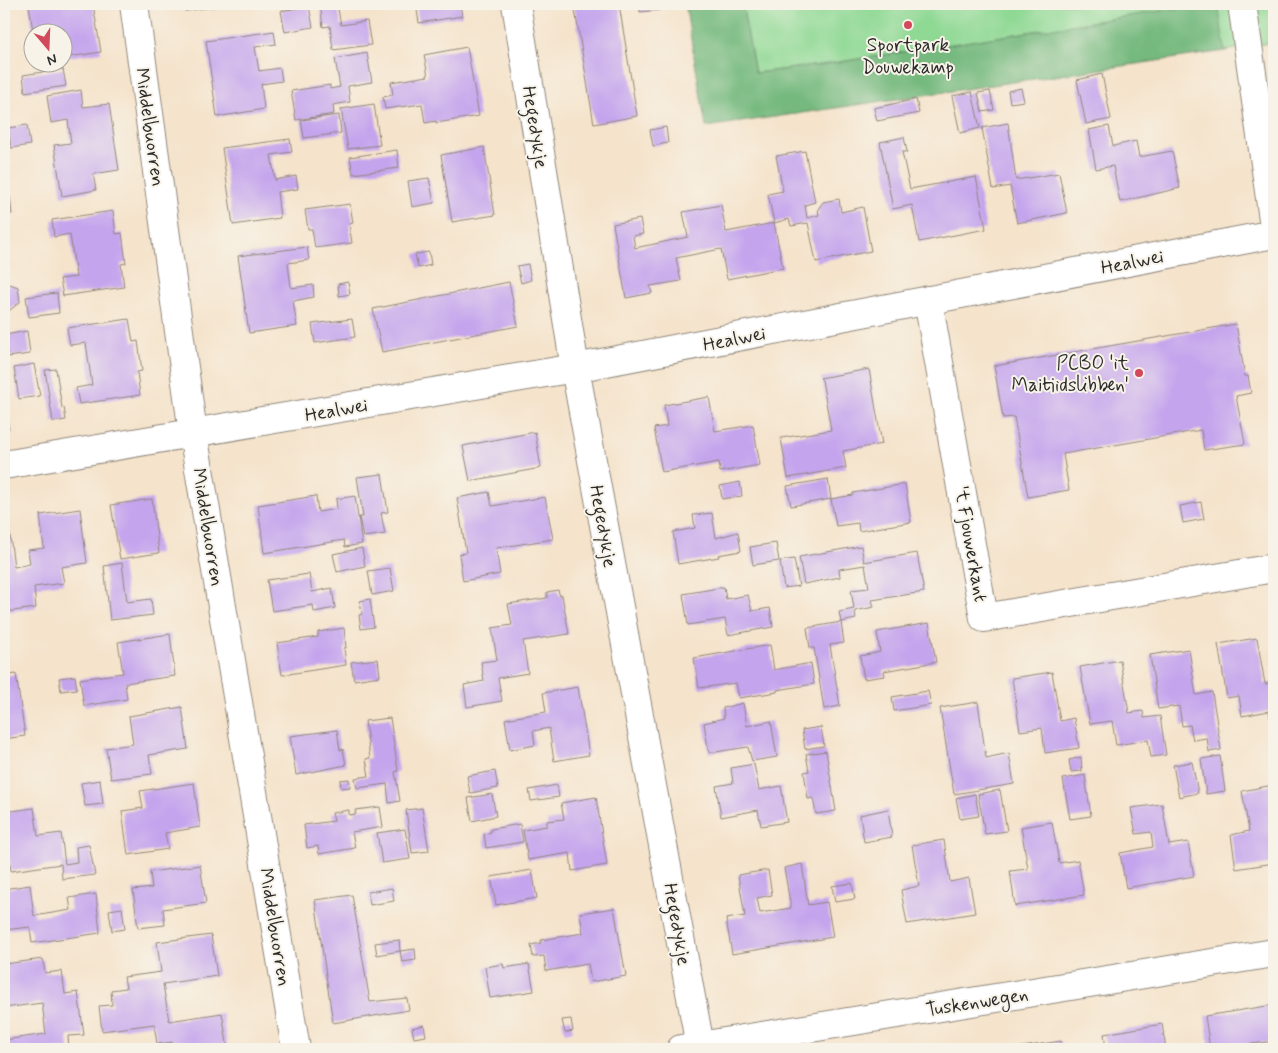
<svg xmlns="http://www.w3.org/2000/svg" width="1278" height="1053" viewBox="0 0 1278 1053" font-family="Mynerve,sans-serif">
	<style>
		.green { fill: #90d995; stroke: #5e8260 }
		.forest { fill: #74b97e; stroke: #507254 }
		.building { fill: #c4a4ed }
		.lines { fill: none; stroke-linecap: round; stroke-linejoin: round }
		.minor-casing { stroke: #90877b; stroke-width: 30 }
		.minor { stroke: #fff; stroke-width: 28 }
		.poi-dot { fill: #d1495b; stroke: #f7f3e8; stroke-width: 2 }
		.labels { text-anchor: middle; stroke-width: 4; stroke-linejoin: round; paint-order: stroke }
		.poi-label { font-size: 19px; fill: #2b2b2b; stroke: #f7f3e8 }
		.street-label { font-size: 19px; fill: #2b2b2b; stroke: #f7f3e8 }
	</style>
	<rect width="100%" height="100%" fill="#f7f3e8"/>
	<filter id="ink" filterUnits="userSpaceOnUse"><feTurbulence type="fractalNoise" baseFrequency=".02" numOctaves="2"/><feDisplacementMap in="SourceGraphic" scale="10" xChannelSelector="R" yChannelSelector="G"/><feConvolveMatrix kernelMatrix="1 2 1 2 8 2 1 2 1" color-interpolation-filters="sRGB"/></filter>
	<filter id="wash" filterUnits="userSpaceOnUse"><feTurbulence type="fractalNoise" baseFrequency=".0096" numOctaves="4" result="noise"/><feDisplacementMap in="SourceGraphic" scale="20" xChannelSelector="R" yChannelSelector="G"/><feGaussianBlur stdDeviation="1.12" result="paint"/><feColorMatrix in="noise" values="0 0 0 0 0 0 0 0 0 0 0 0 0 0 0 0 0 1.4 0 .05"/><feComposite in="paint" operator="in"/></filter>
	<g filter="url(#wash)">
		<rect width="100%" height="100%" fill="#f5e3cb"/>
		<polygon class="green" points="742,4 1274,4 1274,42 1225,51 1179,8 821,65 755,73"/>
		<polygon class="forest" points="685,4 742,4 755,73 821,65 1179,8 1179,4 1218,4 1225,51 706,127"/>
		<g id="blocks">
			<g class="building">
				<polygon points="37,4 93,4 101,52 62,58 62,32 47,32 46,29 33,31 29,5"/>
				<polygon points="184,4 227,4 227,5 185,11"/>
				<polygon points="281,4 304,4 304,5 282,9"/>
				<polygon points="320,4 337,4 341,25 367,21 371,45 333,50 330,26 323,27"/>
				<polygon points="378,4 395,4 395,5 379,8"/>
				<polygon points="416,4 460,4 462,16 419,23"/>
				<polygon points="574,4 619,4 637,116 594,124"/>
				<polygon points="640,4 660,4 660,10 640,12"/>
				<polygon points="309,6 313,27 285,32 281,11"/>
				<polygon points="274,31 276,44 255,47 259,71 280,68 282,81 261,84 264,109 217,117 206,41"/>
				<polygon points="467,47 479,116 436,123 436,121 425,123 422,104 385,109 383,97 393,95 391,82 428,76 424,55"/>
				<polygon points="367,53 372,82 348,86 350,102 333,105 334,114 296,120 291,91 330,85 330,89 340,87 335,59"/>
				<polygon points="63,69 66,86 25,92 23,75"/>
				<polygon points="1102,74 1111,119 1086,124 1077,80"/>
				<polygon points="1021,88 1024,101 1010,103 1008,91"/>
				<polygon points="81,90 83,107 109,104 119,170 93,174 96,190 62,196 54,145 71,143 68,120 51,123 47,96"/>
				<polygon points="990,91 994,110 982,112 978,93"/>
				<polygon points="972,92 980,128 960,133 952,96"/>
				<polygon points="916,99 919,113 877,121 874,108"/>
				<polygon points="374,104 380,145 348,149 341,109"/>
				<polygon points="339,115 341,133 304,138 301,120"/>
				<polygon points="1008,123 1016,180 1059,173 1067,213 1017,223 1010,186 993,189 982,128"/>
				<polygon points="27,125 30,145 11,148 8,128"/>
				<polygon points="1109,126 1113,146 1136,141 1139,157 1172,151 1180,188 1120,202 1113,166 1096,169 1089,130"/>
				<polygon points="666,127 668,143 653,146 650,130"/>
				<polygon points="904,137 907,152 902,152 910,189 976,177 986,229 919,242 912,205 893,209 880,142"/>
				<polygon points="290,139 292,152 271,155 275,180 296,176 298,189 277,192 280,218 233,225 222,148"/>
				<polygon points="484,147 495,215 452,222 441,155"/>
				<polygon points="397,150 399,168 353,174 350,157"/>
				<polygon points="805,151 815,202 805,205 807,218 819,215 818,209 823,202 839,199 841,212 863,207 871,251 816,262 808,223 791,226 789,219 774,223 768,194 783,191 776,156"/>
				<polygon points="429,178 434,203 412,207 408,181"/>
				<polygon points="10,197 12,214 4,215 4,198"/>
				<polygon points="350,204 353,223 349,224 352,243 315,248 312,229 308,229 305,210"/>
				<polygon points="721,205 726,232 774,223 783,268 727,279 721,249 676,258 681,281 650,286 652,293 626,298 613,224 640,219 643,234 633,236 635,248 688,237 683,212"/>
				<polygon points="113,211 116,234 122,233 126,263 121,264 124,287 63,296 60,279 76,277 70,234 54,237 52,220"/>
				<polygon points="307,247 309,260 288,263 291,288 313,285 314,297 293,301 297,326 249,333 238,256"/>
				<polygon points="429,252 431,265 418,268 415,254"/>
				<polygon points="528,264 531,280 521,283 517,266"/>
				<polygon points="348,282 350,294 339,296 338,284"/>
				<polygon points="509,282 518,326 382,352 373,309"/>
				<polygon points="10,284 18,287 20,302 10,310 4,308 4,289"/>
				<polygon points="57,293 59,313 29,317 26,297"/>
				<polygon points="129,319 133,342 138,341 142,371 137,372 140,395 79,404 76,388 92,385 86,343 70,345 67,328"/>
				<polygon points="352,319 355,337 315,343 312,324"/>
				<polygon points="1236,324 1245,376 1248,376 1251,393 1236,396 1245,444 1204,450 1201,430 1063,454 1069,490 1028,497 1014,417 1003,418 994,366"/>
				<polygon points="27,331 30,354 8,357 5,335"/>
				<polygon points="34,364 40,396 19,399 14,368"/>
				<polygon points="56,369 62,408 64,407 66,420 53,422 45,370"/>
				<polygon points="869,369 882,444 843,451 846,468 788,478 781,438 831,430 822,380 820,378"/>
				<polygon points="709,397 715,431 753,425 760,465 720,472 719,462 662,472 654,428 667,426 664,405"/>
				<polygon points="4,402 9,429 4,429"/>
				<polygon points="535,432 541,468 470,481 463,446"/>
				<polygon points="382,474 388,512 381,513 385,534 363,537 359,517 363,517 357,477"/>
				<polygon points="828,479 831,499 791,506 787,486"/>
				<polygon points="740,482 742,496 722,499 720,486"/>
				<polygon points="905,484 911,522 859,531 858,523 836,526 831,499 853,495 853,493"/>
				<polygon points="489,492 492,506 545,497 553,539 496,548 500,574 463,581 459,554 466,553 457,498"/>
				<polygon points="316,496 318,512 337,509 336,499 355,496 362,544 345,547 344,540 264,553 258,505"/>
				<polygon points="152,499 159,553 120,559 111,505"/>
				<polygon points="1201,502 1204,519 1183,523 1180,506"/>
				<polygon points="80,509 87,563 61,567 64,583 34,587 36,608 5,612 4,520 8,520 14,567 30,564 28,550 44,548 40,515"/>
				<polygon points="712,513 716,538 738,532 741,551 718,555 719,557 678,564 673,532 695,528 693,515"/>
				<polygon points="776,543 779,561 753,565 750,547"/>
				<polygon points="861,546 864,562 917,553 924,592 872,600 874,607 855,611 856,619 841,622 844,643 830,645 840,706 824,709 814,648 810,648 807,628 841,622 839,612 854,609 851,590 869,588 865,565 839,569 840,577 804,584 799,557"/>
				<polygon points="362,548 365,566 337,572 333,554"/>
				<polygon points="794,559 799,586 784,588 780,561"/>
				<polygon points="122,563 127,602 151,599 153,615 110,620 104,566"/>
				<polygon points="390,568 394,591 372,595 368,571"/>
				<polygon points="309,574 312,592 332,588 335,608 314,612 313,605 272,611 267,580"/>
				<polygon points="724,587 726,599 748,595 752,611 770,608 773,627 728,635 725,619 688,625 683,594"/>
				<polygon points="558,590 560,596 562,595 569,634 523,641 528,673 498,678 502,701 467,707 464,685 484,681 481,662 497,660 492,628 512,625 508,604 547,598 547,592"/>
				<polygon points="370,599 374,627 361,629 359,615 362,614 360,601"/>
				<polygon points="929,623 936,662 884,671 885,676 864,679 860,656 880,652 877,632"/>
				<polygon points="344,628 346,648 344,648 346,665 282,675 277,643 318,637 318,632"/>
				<polygon points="170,634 175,676 125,683 127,699 84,706 80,679 123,673 118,642"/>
				<polygon points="1257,638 1265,684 1274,682 1274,735 1273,735 1269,711 1242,716 1239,696 1227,698 1218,644"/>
				<polygon points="770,645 774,670 811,663 814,684 777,690 777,692 739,698 736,683 699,688 694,658"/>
				<polygon points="1189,649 1196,695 1212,692 1221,750 1209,752 1207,738 1193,740 1190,725 1182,726 1179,706 1158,709 1150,655"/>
				<polygon points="378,659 380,676 354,680 351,662"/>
				<polygon points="1120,660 1129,713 1143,711 1144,718 1160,716 1166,755 1151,757 1148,740 1116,745 1112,721 1090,724 1080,667"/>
				<polygon points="1052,672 1060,721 1074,718 1079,748 1045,753 1042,728 1020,731 1012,678"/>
				<polygon points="16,674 25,736 4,739 4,676"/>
				<polygon points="75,676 77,689 61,691 59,678"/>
				<polygon points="578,687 589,755 554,761 549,728 533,731 535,745 510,750 505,719 546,712 543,693"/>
				<polygon points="928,691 931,705 894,711 892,697"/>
				<polygon points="978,702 986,758 1009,753 1014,784 954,794 940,708"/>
				<polygon points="743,703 747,726 771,721 777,757 752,761 748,747 709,753 704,723 724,718 723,708"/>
				<polygon points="182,707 188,749 149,755 152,774 111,779 106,748 133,744 129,716"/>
				<polygon points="390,718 398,771 395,772 400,801 389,803 387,784 357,788 355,778 369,776 366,759 370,758 365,721"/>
				<polygon points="821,727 824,746 805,749 802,730"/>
				<polygon points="337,730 340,750 343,749 346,765 296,775 290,736"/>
				<polygon points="826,751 836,811 816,814 813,798 808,799 804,772 809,771 806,754"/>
				<polygon points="1220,756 1225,791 1206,794 1201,759"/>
				<polygon points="1081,757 1082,771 1071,772 1069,760"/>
				<polygon points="1192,762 1198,793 1179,797 1173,765"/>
				<polygon points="754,764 759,790 781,786 787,822 761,826 758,810 721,817 716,786 733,783 731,768"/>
				<polygon points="495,771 498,788 470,793 467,776"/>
				<polygon points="1085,775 1091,816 1070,819 1063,779"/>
				<polygon points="349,779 350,787 341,788 340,780"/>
				<polygon points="100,780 103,804 85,806 81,783"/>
				<polygon points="194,783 200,827 165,833 168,849 128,855 122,811 143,808 140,791"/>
				<polygon points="557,785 559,797 531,801 529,790"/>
				<polygon points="1273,785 1274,863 1236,869 1231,835 1249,831 1242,791"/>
				<polygon points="1000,790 1007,831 985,834 978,794"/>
				<polygon points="492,794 496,816 472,821 468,798"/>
				<polygon points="975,794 979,816 960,819 956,798"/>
				<polygon points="596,797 607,865 572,871 570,853 528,860 523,830 547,826 547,821 564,819 561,803"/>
				<polygon points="1162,804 1169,845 1188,842 1194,876 1126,888 1120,853 1153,847 1151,832 1136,834 1131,808"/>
				<polygon points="380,807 383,827 352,832 355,848 319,854 318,846 307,848 304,825 334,821 332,813 349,810 349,815 356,814 355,810"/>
				<polygon points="34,808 38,836 61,833 65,864 77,862 76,847 89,845 95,875 62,879 61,864 11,871 8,852 4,852 4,812"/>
				<polygon points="422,808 429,851 412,853 406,810"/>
				<polygon points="888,809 892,837 864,842 860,815"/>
				<polygon points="1052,822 1059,863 1078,860 1084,895 1015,906 1010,871 1028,869 1021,827"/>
				<polygon points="520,824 523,842 486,848 484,834 491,832 491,829"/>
				<polygon points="405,829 410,859 382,863 377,833"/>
				<polygon points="944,840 950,882 969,878 975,913 907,924 901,890 919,886 912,845"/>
				<polygon points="802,864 808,905 827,902 833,937 732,954 726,919 745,916 738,875 768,870 772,895 757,898 760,913 791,908 784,868"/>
				<polygon points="200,865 206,903 163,909 165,925 138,928 133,890 152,888 150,872"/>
				<polygon points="532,870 537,898 496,905 491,877"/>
				<polygon points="852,883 855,899 835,902 832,886"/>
				<polygon points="30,885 34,916 71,910 69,898 96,894 100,933 32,943 30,927 4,930 4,889"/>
				<polygon points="392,888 394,901 370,905 368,892"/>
				<polygon points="352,895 370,1002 407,998 409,1010 333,1023 315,900"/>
				<polygon points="122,908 125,929 112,931 109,910"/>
				<polygon points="614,908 626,976 591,982 588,964 546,971 544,956 533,957 531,945 541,943 541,940 583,933 580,913"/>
				<polygon points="211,935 217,976 163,984 169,1021 222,1013 228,1049 173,1049 172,1042 157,1044 154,1024 102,1031 99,1006 112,1005 111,990 126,988 124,977 161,972 157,942"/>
				<polygon points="399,940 400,951 415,949 416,960 402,962 400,951 377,955 375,943"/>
				<polygon points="43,959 45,973 62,971 65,994 78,992 84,1035 68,1036 69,1049 4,1049 4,1040 46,1034 42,1003 4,1008 4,964"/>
				<polygon points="503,964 504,968 529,964 534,991 490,998 485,967"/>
				<polygon points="1273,1005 1274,1041 1245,1045 1245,1049 1230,1049 1229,1048 1210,1049 1205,1016"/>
				<polygon points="571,1019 573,1031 565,1033 562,1020"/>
				<polygon points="1162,1024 1166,1049 1106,1049 1104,1034"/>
				<polygon points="424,1025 426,1036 414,1038 412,1028"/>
				<polygon points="1061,1041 1062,1049 1016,1049 1016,1048"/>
			</g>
		</g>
	</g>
	<g filter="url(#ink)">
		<use href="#blocks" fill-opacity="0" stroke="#90877b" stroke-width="1"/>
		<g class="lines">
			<defs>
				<g id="minor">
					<polyline points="134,4 193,433 296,1049"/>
					<polyline points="516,4 575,368 700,1046"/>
					<polyline points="1242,4 1274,226"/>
					<polyline points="928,300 984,618 1274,568"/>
					<polyline points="4,465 575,368 1274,234"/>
					<polyline points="681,1049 1274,953"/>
				</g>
			</defs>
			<use href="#minor" class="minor-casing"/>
			<use href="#minor" class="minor"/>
		</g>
	</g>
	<g class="poi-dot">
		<circle cx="908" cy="25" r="5"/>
		<circle cx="1139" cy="373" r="5"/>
	</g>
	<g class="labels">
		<g class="poi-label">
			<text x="908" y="51">Sportpark<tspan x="908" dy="22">Douwekamp</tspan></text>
			<text x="1129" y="369" text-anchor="end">PCBO 'it<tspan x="1129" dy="22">Maitiidslibben'</tspan></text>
		</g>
		<g class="street-label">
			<text transform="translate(151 127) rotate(82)" y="7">Middelbuorren</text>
			<text transform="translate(536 127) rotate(81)" y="7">Hegedykje</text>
			<text transform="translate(1132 261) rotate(-11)" y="7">Healwei</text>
			<text transform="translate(734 338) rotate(-11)" y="7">Healwei</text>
			<text transform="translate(336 409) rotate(-10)" y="7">Healwei</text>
			<text transform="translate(604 526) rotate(80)" y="7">Hegedykje</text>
			<text transform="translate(209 527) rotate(81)" y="7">Middelbuorren</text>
			<text transform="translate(972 544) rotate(80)" y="7">'t Fjouwerkant</text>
			<text transform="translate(678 924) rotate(80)" y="7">Hegedykje</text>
			<text transform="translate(276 927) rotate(81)" y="7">Middelbuorren</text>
			<text transform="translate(977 1001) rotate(-9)" y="7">Tuskenwegen</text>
		</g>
	</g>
	<rect width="1278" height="1053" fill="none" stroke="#f7f3e8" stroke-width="20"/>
	<g transform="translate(48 48) rotate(161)"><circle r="24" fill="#f7f3e8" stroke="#a5a39c"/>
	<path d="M0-4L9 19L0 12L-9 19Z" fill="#d1495b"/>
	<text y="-8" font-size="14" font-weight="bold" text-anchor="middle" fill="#2b2b2b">N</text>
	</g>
</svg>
